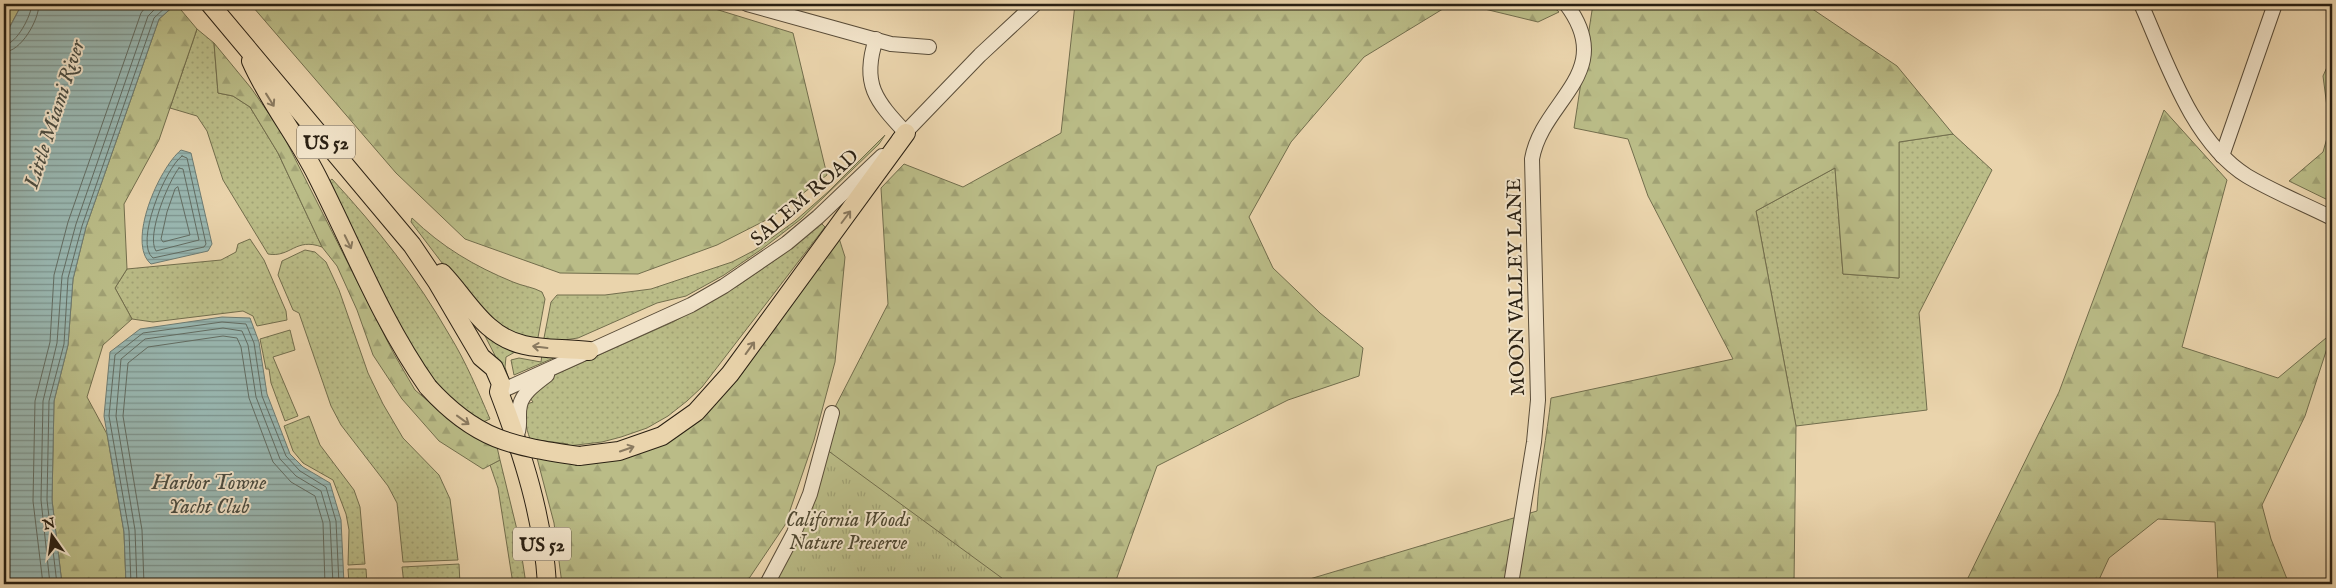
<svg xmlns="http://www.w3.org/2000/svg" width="2336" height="588" viewBox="0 0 2336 588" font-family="'IM FELL English',serif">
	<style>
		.grass { fill: url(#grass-dots); stroke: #726e4d }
		.forest { fill: url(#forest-firs); stroke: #726e4d }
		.park { fill: url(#park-tufts); stroke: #726e4d }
		.water { fill: url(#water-rules); stroke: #6d7b72 }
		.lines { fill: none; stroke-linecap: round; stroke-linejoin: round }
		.shore { stroke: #626c62; stroke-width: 1 }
		.minor-casing { stroke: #5a4d39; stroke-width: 16 }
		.major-casing { stroke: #2a2013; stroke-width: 20 }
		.minor { stroke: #f1e3c9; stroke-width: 14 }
		.major { stroke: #ead4ac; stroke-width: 18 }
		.major-bridge-casing { stroke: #2a2013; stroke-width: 20; stroke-linecap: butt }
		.major-bridge { stroke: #ead4ac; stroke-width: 18 }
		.oneway { stroke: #8a7a60 }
		.labels { text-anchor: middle; stroke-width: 4; stroke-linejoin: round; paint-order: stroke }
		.shield { fill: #f1e3c9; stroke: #665a4a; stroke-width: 1 }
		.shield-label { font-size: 19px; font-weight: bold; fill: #2a2013 }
		.street-label { font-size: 20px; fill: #2a2013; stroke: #f1e3c9 }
		.park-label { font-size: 20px; font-style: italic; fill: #4e4730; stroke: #f1e3c9 }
		.water-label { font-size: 21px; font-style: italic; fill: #4b4d42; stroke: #f1e3c9 }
	</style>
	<defs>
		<pattern id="grass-dots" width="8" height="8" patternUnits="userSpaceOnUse" patternTransform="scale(1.25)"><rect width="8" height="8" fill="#babc87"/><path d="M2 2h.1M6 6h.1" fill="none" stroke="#a0a174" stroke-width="1.8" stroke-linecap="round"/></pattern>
		<pattern id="forest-firs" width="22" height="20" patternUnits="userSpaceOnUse" patternTransform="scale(1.25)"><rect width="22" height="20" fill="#babc87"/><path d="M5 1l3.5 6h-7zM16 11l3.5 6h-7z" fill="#a0a174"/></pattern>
		<pattern id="park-tufts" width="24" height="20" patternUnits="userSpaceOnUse" patternTransform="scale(1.25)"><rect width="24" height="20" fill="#babc87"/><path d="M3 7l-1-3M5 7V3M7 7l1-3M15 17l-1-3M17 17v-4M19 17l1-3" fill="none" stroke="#a0a174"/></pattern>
		<pattern id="water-rules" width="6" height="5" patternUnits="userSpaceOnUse" patternTransform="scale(1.25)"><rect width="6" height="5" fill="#99b7b1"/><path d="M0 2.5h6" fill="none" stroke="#7d948f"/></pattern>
	</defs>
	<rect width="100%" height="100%" fill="#ead4ac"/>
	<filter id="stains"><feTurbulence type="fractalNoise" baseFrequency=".004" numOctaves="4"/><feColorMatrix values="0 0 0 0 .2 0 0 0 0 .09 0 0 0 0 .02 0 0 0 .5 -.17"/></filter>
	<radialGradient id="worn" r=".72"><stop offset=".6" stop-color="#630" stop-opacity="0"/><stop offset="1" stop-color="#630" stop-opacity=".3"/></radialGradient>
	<g class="grass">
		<path d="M197,29L214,43L218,93L233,96L250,107L278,153L322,247C295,237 291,258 268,254L223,180L207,131L197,116L170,108Z"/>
		<polygon points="1953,134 1992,170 1919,313 1927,410 1796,426 1756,211 1835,168 1843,274 1899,278 1899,142"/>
		<polygon points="885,135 879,144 801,219 762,249 724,275 686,296 657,303 578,338 543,343 551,302 557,295 605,295 651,289 732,262 755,250 795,221 829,191"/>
		<path d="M332,179C377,228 417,278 450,336C466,362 478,391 490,419L483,422C457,405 435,386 416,361L327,183Z"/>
		<path d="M412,218C442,247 474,266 513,282C522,286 533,287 542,292L545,299L537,343L523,340L477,309L411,222Z"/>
		<path d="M821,223L825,227L702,387L687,401L668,416L647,428L621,437L602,442L568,446V444L530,439C526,427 523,417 527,404L533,402L530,398L545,379L673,322L739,285L782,255Z"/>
		<polygon points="250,239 264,260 286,311 287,320 257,326 253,316 243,311 153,322 132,319 115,288 127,269 221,260 236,252 238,244"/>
		<polygon points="305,250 315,252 326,262 339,290 368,373 383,404 403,438 439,475 450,499 458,560 403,562 397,503 388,486 341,425 331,406 299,313 293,310 278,275 282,261"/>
		<polygon points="290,330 295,350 273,357 298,416 285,421 271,383 269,369 266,369 260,339"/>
		<polygon points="483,332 522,352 515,352 506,357 505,367 508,377 506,377"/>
		<polygon points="542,354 556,357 514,375 511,360 519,358 541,362"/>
		<polygon points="309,416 320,445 354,490 360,507 365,564 348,565 349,530 346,514 333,480 303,463 293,451 284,426"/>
		<polygon points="500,460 519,538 526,584 513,584 498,488 490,465"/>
		<polygon points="459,564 460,584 404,584 402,567"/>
		<polygon points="348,569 366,569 367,584 349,584"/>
	</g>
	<g class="forest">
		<polygon points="4,4 22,4 4,37"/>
		<polygon points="176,4 197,29 159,140 124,204 127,269 115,288 132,319 103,345 87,397 107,434 124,532 126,584 62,584 52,500 54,401 68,345 73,279 86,227 159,19"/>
		<polygon points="253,4 699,4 793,33 827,175 772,217 717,245 638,274 560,273 465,239 396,173 253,7"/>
		<polygon points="1075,4 1451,4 1364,57 1291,142 1249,217 1273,268 1320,313 1363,348 1359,376 1288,400 1157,466 1115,583 1118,584 767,584 776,569 832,413 888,304 881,188 904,164 963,187 1061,133"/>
		<polygon points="1464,4 1550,4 1559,12 1538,22"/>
		<path d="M1593,4H1805L1897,66L1953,134L1899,142V278L1843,274L1835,168L1756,211L1796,426L1794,584H1293L1537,511C1539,473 1547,436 1551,398L1733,359L1648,196L1628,139L1574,128Z"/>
		<polygon points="214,43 251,88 281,131 394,354 415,390 449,419 497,447 500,460 483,469 439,441 402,399 373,355 357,310 337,266 322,247 278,153 250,107 233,96 218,93"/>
		<polygon points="2332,56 2332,202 2289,181 2323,152 2327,138 2327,107 2323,76"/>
		<polygon points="2164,110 2227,180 2182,347 2278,378 2332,333 2305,416 2262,505 2271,539 2289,584 2218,584 2215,522 2158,519 2109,558 2097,584 1965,584 2059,392"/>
		<polygon points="838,235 845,257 835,362 814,440 785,525 750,577 744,584 562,584 554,523 537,458 567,461 704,413 741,375"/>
	</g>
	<polygon class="park" points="823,447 1010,584 758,584 781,546"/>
	<g class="water">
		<polygon points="22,4 176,4 159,19 86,227 73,279 68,345 54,401 52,500 62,584 4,584 4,38"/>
		<path d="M181,150L191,153L212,244L208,251L151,264C126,243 159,168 181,150Z"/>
		<polygon points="222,317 250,318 259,342 267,394 290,454 303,467 330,483 341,520 344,584 126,584 124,532 104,416 110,352 140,329"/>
	</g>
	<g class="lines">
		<g class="shore">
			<path d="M4,45C17,44 31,16 32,4"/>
			<path d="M4,52C21,52 39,20 39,4"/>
			<path d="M182,156L187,158L206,244L204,247L153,258C134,244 165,168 182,156Z"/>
			<path d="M179,168L183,169L199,240L156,251C146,236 168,182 179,168Z"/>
			<polygon points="178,187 190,235 163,242 161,239 167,212 175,189"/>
			<polyline points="43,584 33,501 35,401 50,342 54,275 68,222 141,13 148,4"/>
			<polyline points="50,584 41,500 43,401 57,343 62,276 76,224 148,16 160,4"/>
			<polyline points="57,584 47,500 49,401 64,344 68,278 82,226 154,18 169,4"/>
			<polyline points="131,584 129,531 109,416 115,355 143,333 222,322 246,324 254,343 262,396 286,456 300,471 326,487 336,521 339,584"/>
			<polyline points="137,584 135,530 116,416 121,359 145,339 223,328 242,331 248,345 256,397 280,459 296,476 321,491 330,522 333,584"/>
			<polyline points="144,584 142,530 123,416 128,363 148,347 223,336 237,338 241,347 249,398 273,462 291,482 315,496 323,523 325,584"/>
		</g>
		<defs>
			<g id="minor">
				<polyline points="747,4 891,44 929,47"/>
				<path d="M2141,4C2166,60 2192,142 2247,176C2274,192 2304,204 2332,218"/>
				<path d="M876,39C861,84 876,101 906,133"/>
				<polyline points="899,139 980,55 1035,4"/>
				<polyline points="2222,156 2275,4"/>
				<polyline points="499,392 691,305 724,286 787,243 818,217 882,156"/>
				<path d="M516,437C522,426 517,417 520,405C523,392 537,383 547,375"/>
				<polyline points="767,584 794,533 810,494 832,413"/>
				<path d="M1511,584L1534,442L1538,400L1532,159C1542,100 1618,73 1566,4"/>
			</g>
			<g id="major">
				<path d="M210,4L412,245L437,282L481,357L494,368L501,384L499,392C523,455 543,517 547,584"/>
				<path d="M251,61C269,102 297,136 317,176C353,247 382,322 428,387"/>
				<path d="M442,273C468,300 484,336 524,345C545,350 567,348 589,351"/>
				<polyline points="579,456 619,451 662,436 696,412 730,374 906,133"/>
			</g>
		</defs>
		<use href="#minor" class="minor-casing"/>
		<use href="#major" class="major-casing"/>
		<use href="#minor" class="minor"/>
		<use href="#major" class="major"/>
		<defs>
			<path id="major-bridge" d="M428,387C476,440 511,446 579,456"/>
		</defs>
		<use href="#major-bridge" class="major-bridge-casing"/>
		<use href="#major-bridge" class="major-bridge"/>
	</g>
	<defs><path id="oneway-shaft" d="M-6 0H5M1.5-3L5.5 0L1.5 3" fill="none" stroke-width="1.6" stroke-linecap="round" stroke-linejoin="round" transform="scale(1.25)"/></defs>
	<g class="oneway">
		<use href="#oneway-shaft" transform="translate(270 100) rotate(58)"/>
		<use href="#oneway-shaft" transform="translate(846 217) rotate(-53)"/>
		<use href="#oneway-shaft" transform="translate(348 242) rotate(64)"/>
		<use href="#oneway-shaft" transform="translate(540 347) rotate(-173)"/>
		<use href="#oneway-shaft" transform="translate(750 348) rotate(-54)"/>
		<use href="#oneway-shaft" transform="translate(463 420) rotate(36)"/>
		<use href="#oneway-shaft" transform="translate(627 449) rotate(-19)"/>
	</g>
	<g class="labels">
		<g class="shield">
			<rect x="297" y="125.5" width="58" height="33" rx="4"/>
			<rect x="513" y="527.5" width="58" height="33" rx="4"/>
		</g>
		<g class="shield-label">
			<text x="326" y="149">US 52</text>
			<text x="542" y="551">US 52</text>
		</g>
		<g class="street-label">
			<text transform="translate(804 197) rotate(-41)" y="7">SALEM ROAD</text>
			<text transform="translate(1515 287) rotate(-91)" y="7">MOON VALLEY LANE</text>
		</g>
		<g class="park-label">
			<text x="848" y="526">California Woods<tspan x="848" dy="23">Nature Preserve</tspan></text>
		</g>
		<g class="water-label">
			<text transform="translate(54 114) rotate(-72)" y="7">Little Miami River</text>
			<text x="209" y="489">Harbor Towne<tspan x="209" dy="24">Yacht Club</tspan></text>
		</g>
	</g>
	<rect width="2336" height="588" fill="none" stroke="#ead4ac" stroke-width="20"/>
	<rect x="5" y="5" width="2326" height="578" fill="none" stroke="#2a2013" stroke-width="2.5"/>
	<rect x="10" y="10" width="2316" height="568" fill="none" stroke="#2a2013"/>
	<g transform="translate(52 536) rotate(346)" stroke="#f1e3c9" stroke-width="4" paint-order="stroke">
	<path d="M0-4L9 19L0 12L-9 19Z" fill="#2a2013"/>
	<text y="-8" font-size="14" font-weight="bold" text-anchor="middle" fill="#2a2013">N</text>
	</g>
	<rect width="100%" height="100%" filter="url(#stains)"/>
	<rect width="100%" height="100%" fill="url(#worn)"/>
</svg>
